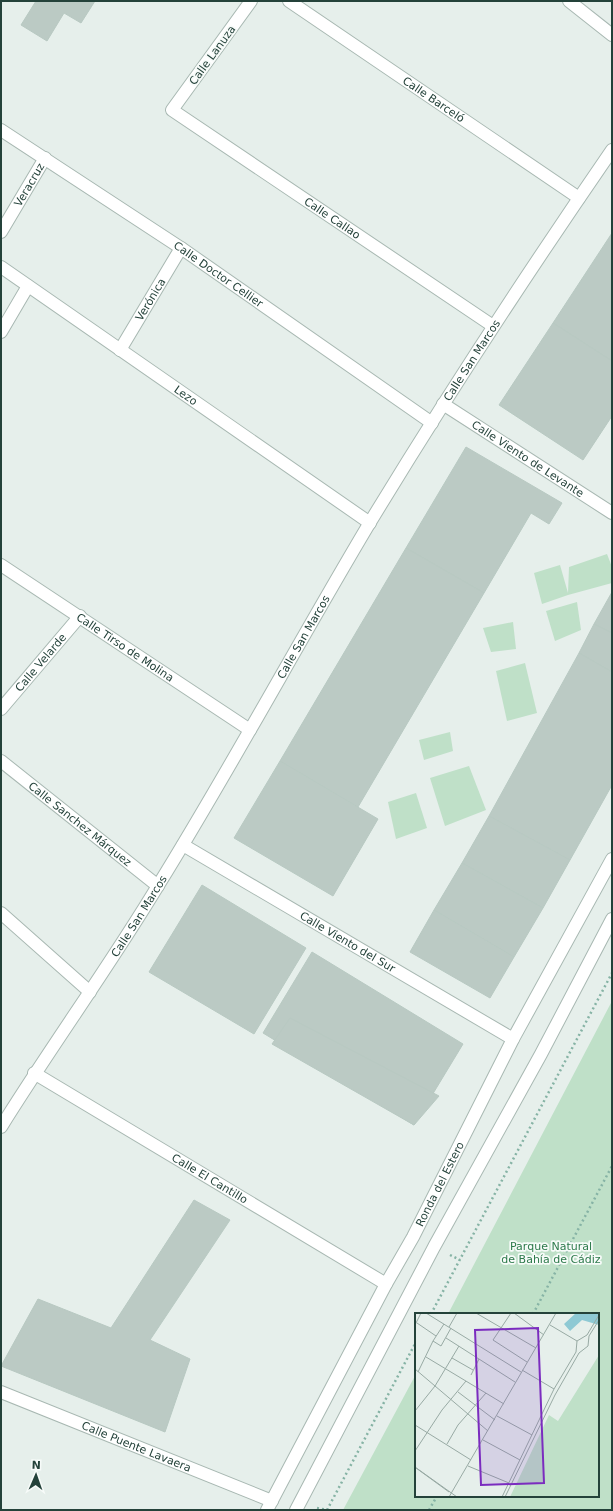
<svg xmlns="http://www.w3.org/2000/svg" width="613" height="1511" viewBox="0 0 613 1511" font-family="'DejaVu Sans',sans-serif">
	<style>
		.green { fill: #bfe0c8 }
		.building { fill: #bbcac4; stroke: #b8c9c2 }
		.lines { fill: none; stroke-linecap: round; stroke-linejoin: round }
		.minor-casing { stroke: #a8b8b2; stroke-width: 14 }
		.path { stroke: #86b3a5; stroke-width: 2.5; stroke-dasharray: 2 3; stroke-linecap: butt }
		.minor { stroke: #fff; stroke-width: 12 }
		.labels { text-anchor: middle; stroke-width: 3.5; stroke-linejoin: round; paint-order: stroke }
		.street-label { font-size: 11px; fill: #24423a; stroke: #f7fbf9 }
		.park-label { font-size: 11px; fill: #2d7a4b; stroke: #f7fbf9 }
		.inset-road { fill: none; stroke: #98aaa4; stroke-width: 1 }
		.view { fill: #7b2cbf; fill-opacity: 0.15; stroke: #7b2cbf; stroke-width: 2 }
		.inset-edge { fill: none; stroke: #24423a; stroke-width: 2 }
	</style>
	<rect width="100%" height="100%" fill="#e6efeb"/>
	<g class="green">
		<polygon points="607,554 612,567 612,583 568,595 542,604 534,573 560,565 568,593 569,567"/>
		<polygon points="577,602 581,630 555,641 546,611"/>
		<polygon points="513,622 516,649 491,652 483,628"/>
		<polygon points="525,663 537,713 507,721 496,671"/>
		<polygon points="450,732 453,751 424,760 419,740"/>
		<polygon points="469,766 486,810 445,826 430,778"/>
		<polygon points="416,793 427,828 396,839 388,802"/>
		<polygon points="612,1001 612,1510 343,1510 416,1374 416,1496 598,1496 598,1314 448,1314"/>
	</g>
	<g class="building">
		<polygon points="36,1 95,1 81,23 64,13 47,41 21,25"/>
		<polygon points="612,233 612,361 553,323"/>
		<polygon points="553,323 612,361 612,416 583,460 499,405"/>
		<polygon points="466,447 562,503 549,524 531,513 484,593 406,548"/>
		<polygon points="406,548 484,593 358,807 280,761"/>
		<polygon points="612,592 612,633 594,624"/>
		<polygon points="594,624 612,633 612,672 579,653"/>
		<polygon points="579,653 612,672 612,785 570,860 489,816"/>
		<polygon points="280,761 378,819 333,896 234,838"/>
		<polygon points="489,816 570,860 543,908 462,863"/>
		<polygon points="462,863 543,908 514,957 434,910"/>
		<polygon points="202,885 306,948 254,1034 149,972"/>
		<polygon points="434,910 514,957 490,998 410,952"/>
		<polygon points="312,952 463,1044 414,1125 263,1033"/>
		<polygon points="290,1018 439,1096 414,1125 272,1044"/>
		<polygon points="194,1200 230,1220 150,1340 190,1359 165,1432 1,1366 38,1299 111,1328"/>
	</g>
	<g class="lines">
		<defs>
			<g id="minor">
				<path id="s1" d="M251,1L172,110L493,326"/>
				<path id="s2" d="M289,1L579,198"/>
				<polyline points="569,1 612,35"/>
				<path id="s3" d="M1,130L181,248L432,423"/>
				<path id="s4" d="M1,232L45,158"/>
				<path id="s5" d="M1,267L370,523"/>
				<polyline points="1,332 28,286"/>
				<path id="s6" d="M120,350L181,248"/>
				<path id="s7" d="M443,404L612,513"/>
				<path id="s8" d="M1,565L250,730"/>
				<path id="s9" d="M1,709L80,616"/>
				<path id="s10" d="M1,761L158,886"/>
				<path id="s11" d="M183,845L513,1039"/>
				<polyline points="1,913 90,992"/>
				<path id="s12" d="M34,1073L386,1284"/>
				<path id="s13" d="M1,1127C52,1045 109,967 159,884C232,766 298,643 369,524C446,397 528,272 612,150"/>
				<path id="s14" d="M1,1392L272,1501"/>
				<path id="s15" d="M267,1510L386,1284L413,1237L513,1039L612,859"/>
				<polyline points="296,1510 434,1247 541,1054 612,919"/>
			</g>
		</defs>
		<use href="#minor" class="minor-casing"/>
		<g class="path">
			<polyline points="450,1255 460,1260"/>
			<polyline points="431,1314 612,973"/>
			<polyline points="533,1314 612,1166"/>
			<polyline points="317,1508 328,1510"/>
			<polyline points="327,1510 416,1342"/>
			<polyline points="429,1510 437,1496"/>
		</g>
		<use href="#minor" class="minor"/>
	</g>
	<g class="labels">
		<g class="street-label">
			<text transform="translate(212 55) rotate(-54)" y="4">Calle Lanuza</text>
			<text dy="4" stroke="none"><textPath href="#s2" startOffset="175">Calle Barceló</textPath></text>
			<text dy="4" stroke="none"><textPath href="#s4" startOffset="55">Veracruz</textPath></text>
			<text dy="4" stroke="none"><textPath href="#s1" startOffset="328">Calle Callao</textPath></text>
			<text dy="4" stroke="none"><textPath href="#s3" startOffset="261">Calle Doctor Cellier</textPath></text>
			<text dy="4" stroke="none"><textPath href="#s6" startOffset="59">Verónica</textPath></text>
			<text dy="4" stroke="none"><textPath href="#s13" startOffset="900">Calle San Marcos</textPath></text>
			<text dy="4" stroke="none"><textPath href="#s5" startOffset="225">Lezo</textPath></text>
			<text dy="4" stroke="none"><textPath href="#s7" startOffset="101">Calle Viento de Levante</textPath></text>
			<text dy="4" stroke="none"><textPath href="#s13" startOffset="576">Calle San Marcos</textPath></text>
			<text dy="4" stroke="none"><textPath href="#s8" startOffset="149">Calle Tirso de Molina</textPath></text>
			<text dy="4" stroke="none"><textPath href="#s9" startOffset="61">Calle Velarde</textPath></text>
			<text dy="4" stroke="none"><textPath href="#s10" startOffset="101">Calle Sanchez Márquez</textPath></text>
			<text dy="4" stroke="none"><textPath href="#s13" startOffset="252">Calle San Marcos</textPath></text>
			<text dy="4" stroke="none"><textPath href="#s11" startOffset="191">Calle Viento del Sur</textPath></text>
			<text dy="4" stroke="none"><textPath href="#s12" startOffset="205">Calle El Cantillo</textPath></text>
			<text dy="4" stroke="none"><textPath href="#s15" startOffset="369">Ronda del Estero</textPath></text>
			<text dy="4" stroke="none"><textPath href="#s14" startOffset="146">Calle Puente Lavaera</textPath></text>
		</g>
		<g class="park-label">
			<text x="551" y="1250">Parque Natural<tspan x="551" dy="13">de Bahía de Cádiz</tspan></text>
		</g>
	</g>
	<g transform="translate(415 1313)">
		<rect width="184" height="184" fill="#e6efeb"/>
		<path d="M184,42V184H95L134,102L143,108Z" fill="#bfe0c8"/>
		<path d="M161,0H184V12L167,7L155,18L149,11Z" fill="#8ec9d4"/>
		<path class="inset-road" d="M11,0L106,59M61,0L121,35M96,0L78,27L112,49M99,0L129,22M2,10L21,23M29,11L18,28L26,33L36,15M0,12L6,0M135,12L162,28M34,14L42,0M31,25L100,69M162,28L172,22L184,2M11,44L89,91M37,45L58,57M0,56L73,118M107,57L139,76M3,59L18,28M56,62L64,46M43,79L80,107M0,98L20,73L44,33M82,103L117,122M0,112L56,147M68,127L105,147M32,131L43,112L71,80M0,138L27,97L51,68M53,153L94,170M0,154L42,184M1,155L34,179M34,184L141,0M87,184L139,76L161,39L162,28M90,184L140,82L164,40L173,33L174,23L184,7"/>
		<path class="view" d="M123,15L129,170L66,172L60,17Z"/>
		<rect width="184" height="184" class="inset-edge"/>
	</g>
	<rect width="613" height="1511" fill="none" stroke="#24423a" stroke-width="4"/>
	<g transform="translate(36 1475) rotate(2)" stroke="#f7fbf9" stroke-width="3" paint-order="stroke">
	<path d="M0-3L7 15L0 10L-7 15Z" fill="#24423a"/>
	<text y="-6" font-size="11" font-weight="bold" text-anchor="middle" fill="#24423a">N</text>
	</g>
</svg>
